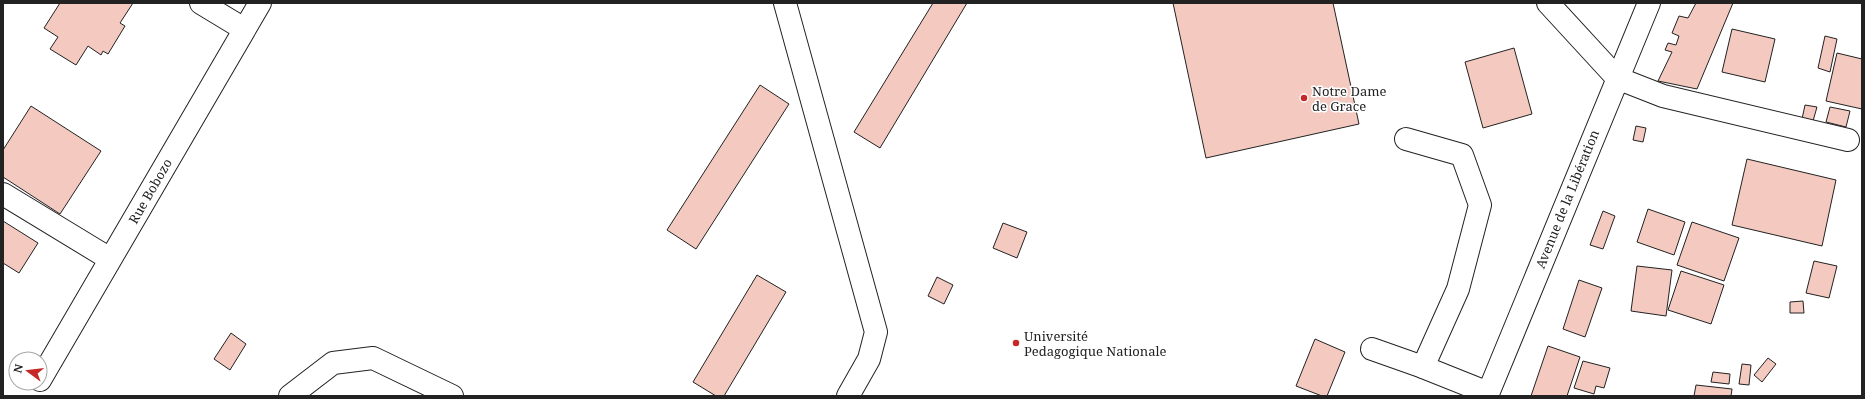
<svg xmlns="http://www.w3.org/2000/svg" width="1865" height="399" viewBox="0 0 1865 399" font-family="'Noto Serif',serif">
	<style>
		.building { fill: #f3c9c0; stroke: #222 }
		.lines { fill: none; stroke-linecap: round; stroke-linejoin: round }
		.minor-casing { stroke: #222; stroke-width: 24 }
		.highway-casing { stroke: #222; stroke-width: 24 }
		.minor { stroke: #fff; stroke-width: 22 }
		.highway { stroke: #fff; stroke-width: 22 }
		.poi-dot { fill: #c62828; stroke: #fff; stroke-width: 1.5 }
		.labels { text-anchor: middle; stroke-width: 3; stroke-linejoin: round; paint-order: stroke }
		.poi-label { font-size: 13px; fill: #222; stroke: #fff; text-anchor: start }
		.street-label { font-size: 13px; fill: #222; stroke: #fff }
	</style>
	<rect width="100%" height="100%" fill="#fff"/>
	<g class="building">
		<polygon points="60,3 133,3 120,23 125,26 108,54 103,51 101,55 88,46 76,65 50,49 58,37 44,28"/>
		<polygon points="933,3 967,3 880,148 854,132"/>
		<polygon points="1173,3 1333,3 1359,124 1206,158"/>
		<polygon points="1696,3 1733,3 1697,89 1658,81 1672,52 1665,50 1668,43 1676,45 1679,36 1672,33 1679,16 1688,18"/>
		<polygon points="1732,29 1775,39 1765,82 1722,72"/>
		<polygon points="1825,36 1837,39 1830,72 1818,68"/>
		<polygon points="1514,48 1532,114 1483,128 1465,62"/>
		<polygon points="1837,53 1862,59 1862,109 1826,101"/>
		<polygon points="760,85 789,104 696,249 667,230"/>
		<polygon points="1805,105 1817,107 1813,121 1802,119"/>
		<polygon points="31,106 101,151 60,214 3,177 3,150"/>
		<polygon points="1830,107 1850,111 1846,127 1826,122"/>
		<polygon points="1636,126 1646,128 1643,142 1633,140"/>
		<polygon points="1747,159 1836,180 1822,246 1732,225"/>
		<polygon points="1648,209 1685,222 1674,255 1637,242"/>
		<polygon points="1603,211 1615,216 1603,249 1590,245"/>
		<polygon points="3,221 38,243 19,273 3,263"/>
		<polygon points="1692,222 1739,238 1724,281 1677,265"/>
		<polygon points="1003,223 1027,232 1017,258 993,248"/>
		<polygon points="1814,261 1837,266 1829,298 1806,293"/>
		<polygon points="1637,266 1672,270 1666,316 1631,311"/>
		<polygon points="1681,271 1724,285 1711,324 1668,310"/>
		<polygon points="757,275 786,292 724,396 716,396 693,382"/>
		<polygon points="937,277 953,285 944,304 928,296"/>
		<polygon points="1579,280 1602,288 1585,337 1563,329"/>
		<polygon points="1803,301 1804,313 1790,313 1790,302"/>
		<polygon points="231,333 246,344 230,370 214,359"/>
		<polygon points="1315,339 1345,352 1327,396 1322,396 1296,386"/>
		<polygon points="1548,346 1580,357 1567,396 1531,396"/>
		<polygon points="1768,358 1776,364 1762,382 1754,375"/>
		<polygon points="1583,361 1610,368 1604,388 1596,386 1594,394 1574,388"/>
		<polygon points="1742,364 1751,365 1749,385 1739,384"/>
		<polygon points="1713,372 1730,374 1729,384 1711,382"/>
		<polygon points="1696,385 1732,389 1731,396 1694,396"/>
	</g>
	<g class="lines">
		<defs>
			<g id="minor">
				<polyline points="201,3 244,29"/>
				<polyline points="785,3 876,332 869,359 848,396"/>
				<polyline points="1548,3 1617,78 1663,96 1848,140"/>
				<polyline points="1406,139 1462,155 1480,205 1458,289 1423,367 1488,393"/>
				<polyline points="3,194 110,259"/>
				<polyline points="1372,349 1423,367"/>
				<polyline points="40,380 260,3"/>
				<polyline points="290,396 333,363 373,358 452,396"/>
			</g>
			<polyline id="highway" points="1487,396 1649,3"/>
		</defs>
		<use href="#minor" class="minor-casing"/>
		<use href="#highway" class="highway-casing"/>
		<use href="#minor" class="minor"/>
		<use href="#highway" class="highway"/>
	</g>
	<g class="poi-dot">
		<circle cx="1304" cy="98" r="4"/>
		<circle cx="1016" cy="343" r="4"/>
	</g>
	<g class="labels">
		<g class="poi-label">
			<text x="1312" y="96">Notre Dame<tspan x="1312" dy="15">de Grace</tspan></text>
			<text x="1024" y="341">Université<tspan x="1024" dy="15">Pedagogique Nationale</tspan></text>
		</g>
		<g class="street-label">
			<text transform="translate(150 191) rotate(-60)" y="5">Rue Bobozo</text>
			<text transform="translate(1567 199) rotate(-68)" y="5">Avenue de la Libération</text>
		</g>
	</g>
	<rect width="1865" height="399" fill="none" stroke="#222222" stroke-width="8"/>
	<g transform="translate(28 371) rotate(285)"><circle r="19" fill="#ffffff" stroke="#a7a7a7"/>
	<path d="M0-3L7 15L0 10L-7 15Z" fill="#c62828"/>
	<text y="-6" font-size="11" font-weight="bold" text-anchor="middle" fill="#222222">N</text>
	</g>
</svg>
